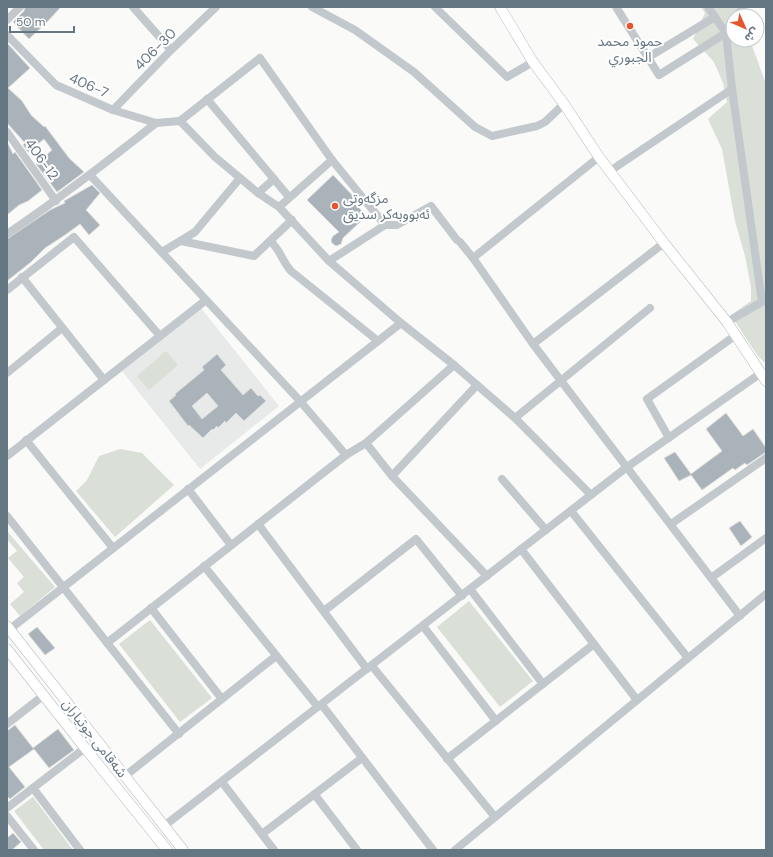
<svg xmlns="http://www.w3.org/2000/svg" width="773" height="857" viewBox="0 0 773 857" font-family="'DM Sans','Noto Sans Arabic',sans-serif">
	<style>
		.built { fill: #e8e9e9 }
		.green { fill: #dadfd7 }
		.building { fill: #aab3b9; stroke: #dcdcda; fill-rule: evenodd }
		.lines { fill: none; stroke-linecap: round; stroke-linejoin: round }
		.major-casing { stroke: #b5babe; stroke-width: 11 }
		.minor { stroke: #c3c8cc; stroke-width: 8 }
		.major { stroke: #fff; stroke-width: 10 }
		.poi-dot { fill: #e4572e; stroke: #fff; stroke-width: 1.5 }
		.labels { text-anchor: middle; stroke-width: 4; stroke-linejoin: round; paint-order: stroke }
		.poi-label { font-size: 14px; fill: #657683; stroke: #fff }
		.street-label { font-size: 14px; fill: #657683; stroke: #fff }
	</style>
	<rect width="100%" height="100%" fill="#fafaf8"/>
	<polygon class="built" points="201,308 279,406 200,469 122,371"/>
	<g class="green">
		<polygon points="701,7 738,7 742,16 733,16 733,40 750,40 766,84 766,364 757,355 731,315 751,301 751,287 745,256 735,221 722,149 708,119 727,102 723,83 714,62 693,39 705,13"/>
		<polygon points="166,351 178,365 149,390 137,376"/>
		<polygon points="120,449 142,453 174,485 115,537 76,491 87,480 99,456"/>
		<polygon points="7,531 55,587 20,616 10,604 24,592 17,583 24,577 8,558 17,551 7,539"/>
		<polygon points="469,601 533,681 500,707 437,627"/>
		<polygon points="150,620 212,698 180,722 119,644"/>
		<polygon points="33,797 73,850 44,850 14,811"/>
	</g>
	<g class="building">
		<polygon points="25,7 61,7 46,23 29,39 13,22 24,11"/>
		<polygon points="7,43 30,68 8,88 22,101 31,115 44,127 45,126 69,158 84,172 57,192 36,164 52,150 44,139 28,152 23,145 25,143 7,123"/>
		<polygon points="7,142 13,154 15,152 42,190 28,201 19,205 7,215"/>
		<polygon points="333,175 354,197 351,200 362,211 358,215 362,220 343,238 341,244 336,246 332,243 331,240 333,236 339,232 307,200"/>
		<polygon points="92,185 100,193 86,210 100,225 89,235 80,224 65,235 45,248 31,262 7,281 7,239 50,210 65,203 64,201"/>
		<path d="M217,354L226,365L221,370L243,395L251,388L258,396L260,395L266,401L244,421L236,413L226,423L225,421L218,428L217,426L213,430L212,429L203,438L189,425L188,426L169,401L176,395L175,394L204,370L202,367ZM207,393L218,406L202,419L192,406Z"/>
		<polygon points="726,413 743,436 753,429 766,448 766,452 747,465 745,463 735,470 733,468 702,490 691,475 679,481 664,458 675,452 691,474 722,451 706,429"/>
		<polygon points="740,521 752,537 741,546 729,528"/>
		<polygon points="37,627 55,648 45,655 28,634"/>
		<polygon points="15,725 33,748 58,729 74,750 49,768 34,749 9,767 25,787 10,799 7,796 7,731"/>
		<polygon points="13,833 21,842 12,850 7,850 7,838"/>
	</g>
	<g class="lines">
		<defs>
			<g id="major">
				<polyline points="500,7 533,62 564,104 599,157 664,243 727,322 766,381"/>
				<polyline points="7,626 183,850"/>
				<polyline points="7,649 85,748 167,850"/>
			</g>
		</defs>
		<use href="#major" class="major-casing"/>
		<g class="minor">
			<polyline points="133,7 171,50"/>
			<polyline points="312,7 355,30 414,72 475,127 492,136 537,126 545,122 564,104"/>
			<polyline points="435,7 507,77 533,62"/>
			<polyline points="616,7 659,75 726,33 708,7"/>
			<polyline points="737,16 743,7"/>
			<polyline points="7,20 20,7"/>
			<polyline points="7,35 56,85 113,110 156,123 180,121"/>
			<polyline points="647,58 715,17"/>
			<polyline points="207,99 289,197"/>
			<polyline points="113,110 171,50 216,7"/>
			<polyline points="180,121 215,157 258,193 279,207 329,261 401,323 454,365 515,418 591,495"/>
			<polyline points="180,121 260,58 332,160 385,225"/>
			<polyline points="7,132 56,201"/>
			<polyline points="610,171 732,89"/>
			<polyline points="90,175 300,401 346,455"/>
			<polyline points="258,193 274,179"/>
			<polyline points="279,207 332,160"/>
			<path d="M7,234C59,199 107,162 156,123"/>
			<polyline points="181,241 254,256 292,220"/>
			<path d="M270,241C280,249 282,261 291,271L378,341"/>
			<polyline points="162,252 195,232 240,178"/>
			<polyline points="473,258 599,157"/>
			<polyline points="329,261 385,225 397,225 431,206 457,240 460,242 473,258 533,344 740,616"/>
			<polyline points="22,277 104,380"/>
			<polyline points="7,290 74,237 160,336"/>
			<polyline points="727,322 762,302 732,89 726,33 733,23"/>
			<polyline points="533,344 664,243"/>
			<polyline points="7,373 62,328"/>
			<polyline points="515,418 650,308"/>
			<polyline points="669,438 647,399 736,335"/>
			<polyline points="26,440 113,548"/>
			<polyline points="366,443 392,476 487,576"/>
			<polyline points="7,456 206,300"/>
			<polyline points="392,476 477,385"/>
			<polyline points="502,479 546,530"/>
			<polyline points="188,489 231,545"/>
			<polyline points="571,511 688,658"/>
			<polyline points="7,516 179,734"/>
			<polyline points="258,524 367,669"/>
			<polyline points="671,524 766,458"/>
			<polyline points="521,549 637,700"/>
			<polyline points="204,566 318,707"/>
			<polyline points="711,578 766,538"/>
			<polyline points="470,589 543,684"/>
			<polyline points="151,608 222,699"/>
			<polyline points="324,611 416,539 462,596"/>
			<polyline points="423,626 496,721"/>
			<polyline points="10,629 401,323"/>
			<polyline points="107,643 346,455 366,443 454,365"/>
			<polyline points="372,666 495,817"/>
			<polyline points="322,705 433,850"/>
			<polyline points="7,724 44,695"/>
			<polyline points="447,759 594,644"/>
			<polyline points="125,776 276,656"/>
			<polyline points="222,782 274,850"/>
			<polyline points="33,788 80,850"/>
			<polyline points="315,795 357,850"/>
			<polyline points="7,808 85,748"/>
			<polyline points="7,816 34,850"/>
			<polyline points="164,826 627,467 761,373 766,376"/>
			<polyline points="262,834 362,758"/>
			<polyline points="455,850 766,594"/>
		</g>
		<use href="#major" class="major"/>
	</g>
	<g class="poi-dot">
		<circle cx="630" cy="26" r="4"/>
		<circle cx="335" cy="206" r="4"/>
	</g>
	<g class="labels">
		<g class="poi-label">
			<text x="630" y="46">حمود محمد<tspan x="630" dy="16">الجبوري</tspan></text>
			<text x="343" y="203" text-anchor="start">مزگەوتی<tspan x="343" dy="16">ئەبووبەکر سدیق</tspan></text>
		</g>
		<g class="street-label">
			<text transform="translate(155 49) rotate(-45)" y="5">406-30</text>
			<text transform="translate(89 85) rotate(24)" y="5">406-7</text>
			<text transform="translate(42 159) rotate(55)" y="5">406-12</text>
			<text transform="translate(95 738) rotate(52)" y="5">شەقامی جوتیاران</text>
		</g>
	</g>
	<rect width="773" height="857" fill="none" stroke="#657683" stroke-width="16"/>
	<g transform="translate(745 28) rotate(135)"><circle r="19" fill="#ffffff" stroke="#c1c8cd"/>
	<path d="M0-3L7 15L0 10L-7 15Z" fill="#e4572e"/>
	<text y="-6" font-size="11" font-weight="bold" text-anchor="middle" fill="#657683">ش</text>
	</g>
	<path d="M10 26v6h64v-6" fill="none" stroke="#657683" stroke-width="2"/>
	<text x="16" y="26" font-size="12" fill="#657683" stroke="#ffffff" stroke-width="3" paint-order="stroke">50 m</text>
</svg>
